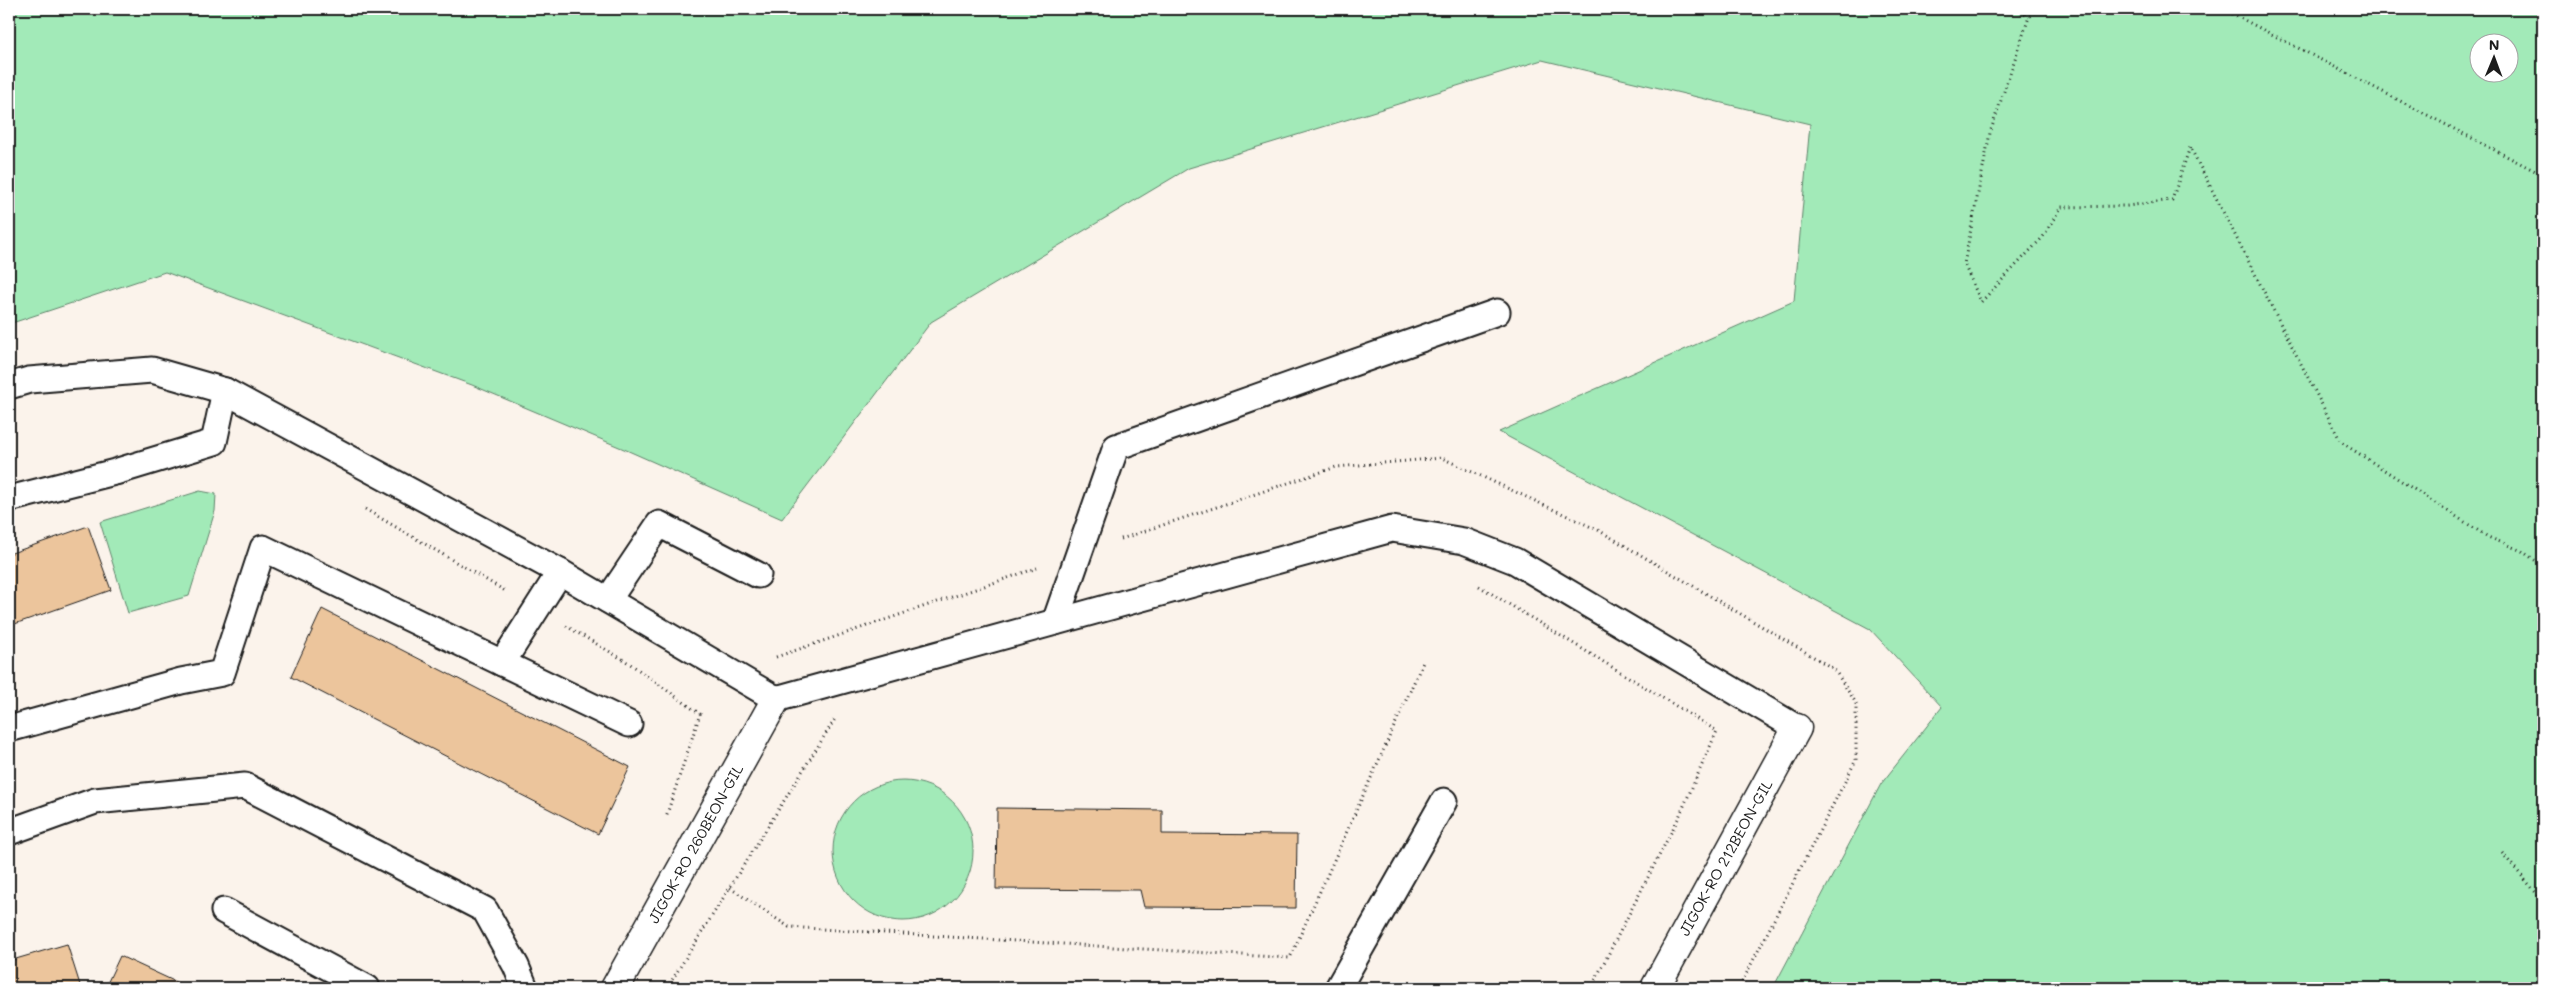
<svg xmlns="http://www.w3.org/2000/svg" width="2552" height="997" viewBox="0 0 2552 997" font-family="Mali,sans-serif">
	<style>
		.green { fill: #a2eab8; stroke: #5f836a; fill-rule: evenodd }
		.building { fill: #ecc59c; stroke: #1c1c1c }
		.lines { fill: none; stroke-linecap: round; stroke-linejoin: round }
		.service-casing { stroke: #1c1c1c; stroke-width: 29 }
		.tertiary-casing { stroke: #1c1c1c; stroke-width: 31 }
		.path { stroke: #1c1c1c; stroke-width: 3; stroke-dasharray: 1 4; stroke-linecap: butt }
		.service { stroke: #fff; stroke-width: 25 }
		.tertiary { stroke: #fff; stroke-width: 28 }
		.labels { text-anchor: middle; stroke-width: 4; stroke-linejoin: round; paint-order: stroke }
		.street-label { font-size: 15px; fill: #1c1c1c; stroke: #fff }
	</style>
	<rect width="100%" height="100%" fill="#fbf3eb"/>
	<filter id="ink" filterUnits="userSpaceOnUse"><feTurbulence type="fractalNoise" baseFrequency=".02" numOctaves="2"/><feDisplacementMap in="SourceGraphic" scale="10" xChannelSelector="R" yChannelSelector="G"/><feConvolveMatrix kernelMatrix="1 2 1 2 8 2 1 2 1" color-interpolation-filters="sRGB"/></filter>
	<g filter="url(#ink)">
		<g class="green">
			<path d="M9,9H2543V988H1773L1881,784L1942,707L1870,629L1499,432L1794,301L1810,124L1542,60L1189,168L931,322L782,519L624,449L472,385L165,272L9,324ZM2480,42H2510V72H2480Z"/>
			<polygon points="200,491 216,494 215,511 189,596 128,613 100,522"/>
			<circle cx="903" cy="851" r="70"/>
		</g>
		<g class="building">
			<polygon points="88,526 111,590 9,626 9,554"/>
			<polygon points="322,609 630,767 598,834 291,677"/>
			<polygon points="997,808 1162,810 1162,834 1297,835 1296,908 1144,907 1140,890 996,889"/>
			<polygon points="67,944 81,988 9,988 9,961"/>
			<polygon points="120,956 189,988 105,988"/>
		</g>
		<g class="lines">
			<defs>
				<g id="service">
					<polyline points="9,386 29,380 152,370 225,391 560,572 776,699 1392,529 1464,541 1515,561 1797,728"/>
					<polyline points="9,499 115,472 214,442 225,391"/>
					<polyline points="608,600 659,524 758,575"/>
					<polyline points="1055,622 1116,447 1497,312"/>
					<polyline points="502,663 560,572"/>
					<polyline points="9,729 181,681 222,673 263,548 629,724"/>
					<polyline points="9,832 95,801 245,786 485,910 516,966 525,988"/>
					<polyline points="224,911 367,988"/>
					<polyline points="1338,988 1444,801"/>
				</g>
				<g id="tertiary">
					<polyline points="615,988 776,699"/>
					<polyline points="1655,988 1797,728"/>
				</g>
			</defs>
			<use href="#service" class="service-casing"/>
			<use href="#tertiary" class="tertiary-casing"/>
			<g class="path">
				<polyline points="2016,9 2029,17"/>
				<polyline points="2038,9 2029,17 1990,133 1964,264 1981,302 2043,237 2061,207 2127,206 2172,200 2190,147 2341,442 2488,537 2522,551 2543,566"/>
				<polyline points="2223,9 2543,175"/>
				<polyline points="365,509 507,592"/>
				<polyline points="1121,539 1336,467 1442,458 1600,531 1834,669 1856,703 1856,760 1739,988"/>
				<polyline points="1479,586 1717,731 1679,817 1591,988"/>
				<polyline points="566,626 629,663 700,714 666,817"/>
				<polyline points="776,657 1037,568"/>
				<polyline points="2502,853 2539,896 2543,920"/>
				<polyline points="730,888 789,927 1290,958 1424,660"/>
				<polyline points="667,988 835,719"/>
			</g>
			<use href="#service" class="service"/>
			<use href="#tertiary" class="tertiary"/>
		</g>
	</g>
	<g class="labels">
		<g class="street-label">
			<text transform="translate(696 844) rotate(-61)" y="5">JIGOK-RO 260BEON-GIL</text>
			<text transform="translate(1726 858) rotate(-61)" y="5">JIGOK-RO 212BEON-GIL</text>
		</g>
	</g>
	<rect width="2552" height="997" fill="none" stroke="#fff" stroke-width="30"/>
	<rect x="15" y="15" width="2522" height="967" fill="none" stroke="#1c1c1c" stroke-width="2" filter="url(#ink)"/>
	<g transform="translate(2494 58) rotate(1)"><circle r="24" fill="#ffffff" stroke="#a4a4a4"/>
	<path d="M0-4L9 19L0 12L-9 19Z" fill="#1c1c1c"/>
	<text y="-8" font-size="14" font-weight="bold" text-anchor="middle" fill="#1c1c1c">N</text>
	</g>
</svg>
